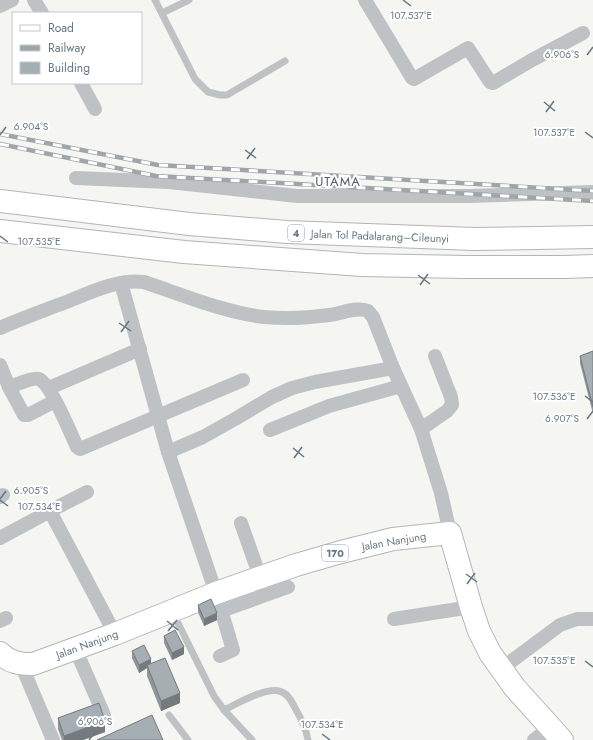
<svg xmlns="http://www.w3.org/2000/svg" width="593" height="740" viewBox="0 0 593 740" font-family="Jost,sans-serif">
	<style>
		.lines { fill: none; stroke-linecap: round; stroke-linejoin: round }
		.primary-casing { stroke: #b1b6b9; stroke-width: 24 }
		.motorway-casing { stroke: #b1b5b8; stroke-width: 24 }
		.service { stroke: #bec2c5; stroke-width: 7 }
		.minor { stroke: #bec2c5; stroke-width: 14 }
		.primary { stroke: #fff; stroke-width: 22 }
		.motorway { stroke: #fff; stroke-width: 22 }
		.rail-casing { stroke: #9fa6ab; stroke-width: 4.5 }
		.rail { stroke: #fff; stroke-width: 3; stroke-dasharray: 9; stroke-linecap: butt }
		.wall { fill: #8e969a }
		.shaded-wall { fill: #747a7d }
		.building { fill: #a5aeb3; stroke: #747a7d }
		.ticks { fill: none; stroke: #657782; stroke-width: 1.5 }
		.labels { text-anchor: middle; stroke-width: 4; stroke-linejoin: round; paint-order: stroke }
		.shield { fill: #fff; stroke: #93a0a8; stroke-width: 1 }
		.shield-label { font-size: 10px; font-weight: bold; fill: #657782 }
		.street-label { font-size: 11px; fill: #657782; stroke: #fff }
		.quarter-label { font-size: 13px; letter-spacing: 1px; fill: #525f67; stroke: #fff }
		.ticks-label { font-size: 10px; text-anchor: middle; fill: #657782; stroke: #fff; stroke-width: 4; stroke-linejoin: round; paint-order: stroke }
	</style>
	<rect width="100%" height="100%" fill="#f5f5f1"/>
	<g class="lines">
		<defs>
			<path id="primary" d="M0,653C10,663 20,664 33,664L115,634L216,593L296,565L341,552L393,539L450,533L471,607L479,631L490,653L515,688L562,740"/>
			<g id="motorway">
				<polyline points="0,201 189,224 287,232 474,239 593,237"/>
				<polyline points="0,231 184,252 362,265 465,267 565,267 593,266"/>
			</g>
		</defs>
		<use href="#primary" class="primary-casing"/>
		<use href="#motorway" class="motorway-casing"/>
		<g class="service">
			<polyline points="155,0 195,79 208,92 220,95 227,95 285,61"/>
			<polyline points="162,13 189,0"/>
			<path d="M173,613L214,696L224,710C237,704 268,685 282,692C289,695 292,702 295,708C301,718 306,729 308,740"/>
			<polyline points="224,710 252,740"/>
			<polyline points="169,715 188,740"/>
		</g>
		<g class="minor">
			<polyline points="34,0 42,13"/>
			<polyline points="365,0 412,78 414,79 468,48 490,82 493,83 532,60 583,33"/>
			<polyline points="0,6 12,0"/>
			<polyline points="81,83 95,109"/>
			<polyline points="76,178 169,182 297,196 469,196 593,192"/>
			<polyline points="121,283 168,452 216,593 233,650 220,656"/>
			<path d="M0,328C20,319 40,312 61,304C85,295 117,278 144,282C183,295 223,312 264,317C286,319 307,318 329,315C341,314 356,306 368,311L373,317L393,368L421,429L441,493L450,533"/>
			<polyline points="0,365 9,387 24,415 28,415 55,401"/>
			<path d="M9,387C16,385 33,377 39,379C50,383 71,434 77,447L80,449L243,380"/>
			<polyline points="49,388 140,349"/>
			<polyline points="421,429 447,411 452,405 451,397 435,356"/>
			<polyline points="270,430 329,406 401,386"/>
			<polyline points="168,452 203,437 235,419 272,397 292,388 315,382 393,368"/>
			<polyline points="0,497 3,495"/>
			<polyline points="50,511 87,492"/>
			<polyline points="241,523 260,577"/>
			<polyline points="0,538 50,511 115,634"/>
			<polyline points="221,611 288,587"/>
			<polyline points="394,619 471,607"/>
			<polyline points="0,621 6,618"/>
			<polyline points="75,648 104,715"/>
			<polyline points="21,664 53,740"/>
			<polyline points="501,669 560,625 577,619 593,619"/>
			<polyline points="534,740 551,727"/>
		</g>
		<use href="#primary" class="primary"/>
		<use href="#motorway" class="motorway"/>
		<defs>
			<g id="rail">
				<polyline points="0,134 158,165 593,191"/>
				<polyline points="0,144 156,176 593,201"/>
			</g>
		</defs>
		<use href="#rail" class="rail-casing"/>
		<use href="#rail" class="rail"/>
	</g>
	<g class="wall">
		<polygon points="593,351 593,414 580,363 580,356"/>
		<polygon points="198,605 217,620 204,626 198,612"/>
		<polygon points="164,636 184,654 172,660 164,643"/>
		<polygon points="132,651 151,664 180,703 161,711 147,676 147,668 139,673 132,658"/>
		<polygon points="58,718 105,732 83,740 62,740 58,729"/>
	</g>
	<g class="shaded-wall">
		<polygon points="217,613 217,620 204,626 204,619"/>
		<polygon points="184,647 184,654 172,660 172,653"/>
		<polygon points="151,659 151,666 147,665 147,668 139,673 139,665"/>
		<polygon points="180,693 180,703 161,711 161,701"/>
		<polygon points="105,721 105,732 83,740 64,740 64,736"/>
	</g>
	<g class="building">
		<polygon points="593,351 593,407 580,356"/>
		<polygon points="211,599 217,613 204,619 198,605"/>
		<polygon points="175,630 184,647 172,653 164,636"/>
		<polygon points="144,645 151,659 139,665 132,651"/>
		<polygon points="165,658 180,693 161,701 147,665"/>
		<polygon points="99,703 105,721 64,736 58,718"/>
		<polygon points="152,715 163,740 97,740"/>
	</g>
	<path class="ticks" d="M403,0L411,6M587,55L593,47M544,102L555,111M546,112L554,101M585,132L593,138M0,135L6,127M245,150L256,158M247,159L255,148M0,236L8,242M418,275L430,284M420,285L428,274M119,323L131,331M121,332L129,321M585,396L593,402M587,419L593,411M293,448L304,457M294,458L302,447M0,499L6,491M0,500L8,506M466,574L477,582M467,584L475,573M167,621L178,630M168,631L177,620M585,661L593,667M322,734L330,740M89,740L95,732"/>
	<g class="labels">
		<g class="shield">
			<rect x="288" y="225" width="16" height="16" rx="3"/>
			<rect x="322" y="545" width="26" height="16" rx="3"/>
		</g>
		<g class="shield-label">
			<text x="296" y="237">4</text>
			<text x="335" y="557">170</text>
		</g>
		<g class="street-label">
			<text transform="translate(380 236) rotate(2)" y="4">Jalan Tol Padalarang–Cileunyi</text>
			<text transform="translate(394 541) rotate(-10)" y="4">Jalan Nanjung</text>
			<text transform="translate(87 644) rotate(-20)" y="4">Jalan Nanjung</text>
		</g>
		<g class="quarter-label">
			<text x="338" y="186">UTAMA</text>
		</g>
	</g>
	<g class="ticks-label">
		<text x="411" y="19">107.537°E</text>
		<text x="562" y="58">6.906°S</text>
		<text x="31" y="130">6.904°S</text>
		<text x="554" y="136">107.537°E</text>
		<text x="39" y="245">107.535°E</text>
		<text x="554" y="400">107.536°E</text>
		<text x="562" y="422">6.907°S</text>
		<text x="31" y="494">6.905°S</text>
		<text x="39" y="510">107.534°E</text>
		<text x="554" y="664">107.535°E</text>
		<text x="95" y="725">6.906°S</text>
		<text x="322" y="728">107.534°E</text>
	</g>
	<rect x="12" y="12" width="130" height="72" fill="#ffffff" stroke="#c1c9cd"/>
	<rect x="20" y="25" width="20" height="6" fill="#ffffff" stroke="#c1c9cd"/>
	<text x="48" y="32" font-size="12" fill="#657782">Road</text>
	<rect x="20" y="45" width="20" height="6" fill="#9fa6ab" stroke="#c1c9cd"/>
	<text x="48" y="52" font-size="12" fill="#657782">Railway</text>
	<rect x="20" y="62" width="20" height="12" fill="#a5aeb3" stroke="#c1c9cd"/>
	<text x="48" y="72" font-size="12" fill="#657782">Building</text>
</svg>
